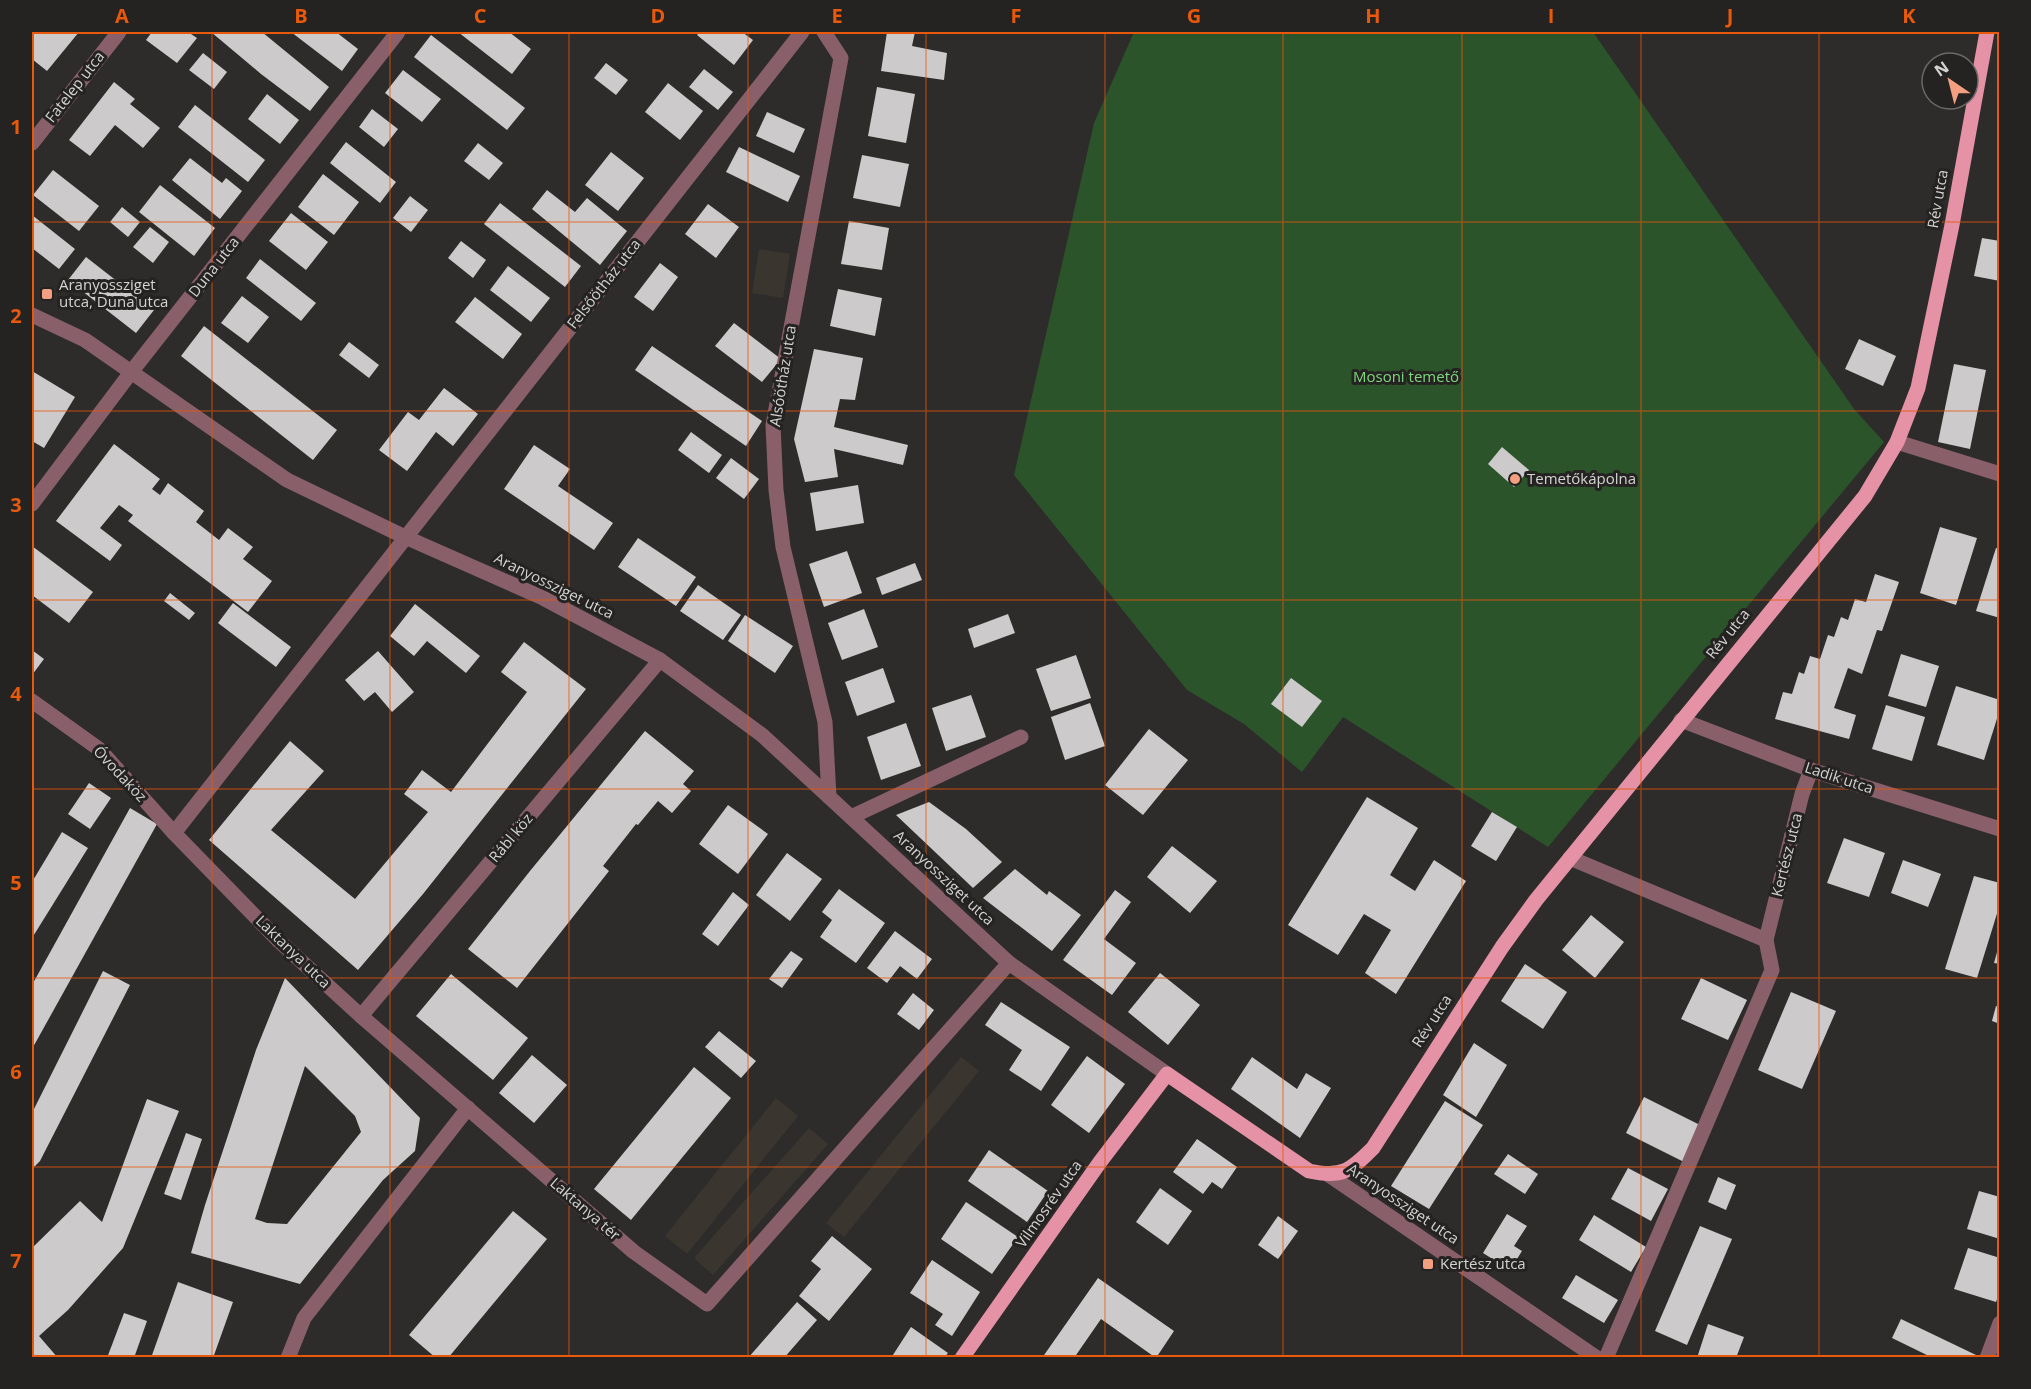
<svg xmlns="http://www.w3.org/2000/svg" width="2031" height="1389" viewBox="0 0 2031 1389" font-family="'Open Sans',sans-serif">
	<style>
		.built { fill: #3a362f }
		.green { fill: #2c542b }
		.building { fill: #cdcacc; fill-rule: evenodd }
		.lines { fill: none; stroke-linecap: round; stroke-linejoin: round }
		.minor { stroke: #89606a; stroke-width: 15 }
		.major { stroke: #e591a6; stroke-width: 15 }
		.grid { fill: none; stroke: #e8590c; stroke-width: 1.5; stroke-opacity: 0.55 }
		.poi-dot { fill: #f2a081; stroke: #242321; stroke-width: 2 }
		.labels { text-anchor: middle; stroke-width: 6; stroke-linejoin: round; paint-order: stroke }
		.street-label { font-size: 15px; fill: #d3d3d1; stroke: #242321 }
		.poi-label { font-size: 15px; fill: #d3d3d1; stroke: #242321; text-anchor: start }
		.park-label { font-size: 15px; fill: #7ed87d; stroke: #242321 }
		.neatline { fill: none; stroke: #e8590c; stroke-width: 2 }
		.grid-label { font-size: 20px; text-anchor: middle; font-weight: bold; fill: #e8590c }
	</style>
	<rect width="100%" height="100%" fill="#2d2c2a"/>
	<g class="built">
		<polygon points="759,249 790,254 783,298 752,293"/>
		<polygon points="961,1057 979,1071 844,1237 826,1223"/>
		<polygon points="776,1098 798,1116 687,1254 665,1236"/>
		<polygon points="809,1128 828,1144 713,1275 694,1258"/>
	</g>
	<polygon class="green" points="1134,32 1593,32 1854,409 1884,442 1548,847 1343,717 1302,772 1244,724 1187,690 1014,475 1094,123"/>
	<g class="building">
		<polygon points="32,32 79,32 47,71 32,59"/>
		<polygon points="152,32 188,32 197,38 177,63 146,40"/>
		<polygon points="211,32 262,32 329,87 310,111 261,74"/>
		<polygon points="291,32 336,32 358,49 342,71"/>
		<polygon points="458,32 509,32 531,49 512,74"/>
		<polygon points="700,32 742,32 753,40 734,65 697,35"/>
		<polygon points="887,32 915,32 912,46 947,53 944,80 881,71"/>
		<polygon points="431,35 525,108 507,130 414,57"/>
		<polygon points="203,53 227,72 214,89 189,70"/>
		<polygon points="606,63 628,80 616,95 594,78"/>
		<polygon points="704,69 733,92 718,110 689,87"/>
		<polygon points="403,70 441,99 422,122 385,93"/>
		<polygon points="114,82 135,99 130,104 160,128 143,148 115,125 90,156 69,140"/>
		<polygon points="668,83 703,111 680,140 645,112"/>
		<polygon points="877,87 915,94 906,143 868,136"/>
		<polygon points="267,94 299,120 280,144 248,119"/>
		<polygon points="195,105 265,160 248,182 178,127"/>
		<polygon points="372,109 398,129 384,147 359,127"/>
		<polygon points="767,112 805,129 794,153 756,136"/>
		<polygon points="346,142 396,182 380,203 330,163"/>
		<polygon points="478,143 503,163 489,180 464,161"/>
		<polygon points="739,147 800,176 788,202 726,172"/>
		<polygon points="611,152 644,178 618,211 585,185"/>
		<polygon points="862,155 909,164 900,207 853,198"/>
		<polygon points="190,158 222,183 226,178 242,191 220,219 172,180"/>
		<polygon points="53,170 99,206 79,231 33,195"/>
		<polygon points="323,174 359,202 334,235 298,207"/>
		<polygon points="160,185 215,228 194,256 139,212"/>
		<polygon points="547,190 575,212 587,198 627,231 600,265 532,209"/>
		<polygon points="410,196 428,210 411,232 393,218"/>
		<polygon points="500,203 581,266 565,287 484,224"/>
		<polygon points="708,204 739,227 716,258 685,234"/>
		<polygon points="122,207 140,222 128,237 110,222"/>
		<polygon points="291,213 328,242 306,270 269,241"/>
		<polygon points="32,215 75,249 59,269 32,248"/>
		<polygon points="849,221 889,228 882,270 841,264"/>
		<polygon points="150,227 169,242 153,263 133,247"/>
		<polygon points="1982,238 2000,241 2000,281 1974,276"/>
		<polygon points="461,241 486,260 473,278 448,258"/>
		<polygon points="86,257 154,310 136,333 68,280"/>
		<polygon points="260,259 316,303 301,321 246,278"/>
		<polygon points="660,263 678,277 653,311 634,297"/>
		<polygon points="508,266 550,298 531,322 490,290"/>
		<polygon points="838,289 882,298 875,336 830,326"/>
		<polygon points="242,296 269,317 248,343 221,323"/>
		<polygon points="475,297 522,334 503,359 455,322"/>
		<polygon points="734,323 781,359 762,382 715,346"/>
		<polygon points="204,326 337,430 313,460 181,356"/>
		<polygon points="1859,339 1896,356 1883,386 1845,369"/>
		<polygon points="349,342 379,365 369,378 339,355"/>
		<polygon points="652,346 762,421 746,446 635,370"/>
		<polygon points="814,349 863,358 855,400 840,399 834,427 908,445 903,465 834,449 838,477 805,482 794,439"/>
		<polygon points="1954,364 1986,370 1970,449 1938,442"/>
		<polygon points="32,371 75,397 44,448 32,441"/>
		<polygon points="444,388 478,414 453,446 436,432 407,471 379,450 408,412 419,420"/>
		<polygon points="691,432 722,455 709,473 678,450"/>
		<polygon points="114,444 160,479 152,489 160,495 168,483 204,511 196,522 219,540 228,528 253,547 243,559 272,581 248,612 128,521 133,515 119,505 100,528 122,545 110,561 56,521"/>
		<polygon points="534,445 570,469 558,486 613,523 594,550 504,489"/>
		<polygon points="1502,447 1529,470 1514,487 1488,464"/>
		<polygon points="731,458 759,479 744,499 716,478"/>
		<polygon points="858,485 864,523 816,531 810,493"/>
		<polygon points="1940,527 1977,538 1956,605 1920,593"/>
		<polygon points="638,538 696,577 676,606 618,567"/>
		<polygon points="32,546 93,592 69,623 32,595"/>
		<polygon points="1996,548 2000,549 2000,618 1976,611"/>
		<polygon points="847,551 862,593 824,607 809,564"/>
		<polygon points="915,563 922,580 882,595 876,578"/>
		<polygon points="1875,574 1899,582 1882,631 1877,630 1862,674 1848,668 1834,708 1856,715 1849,739 1775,719 1783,692 1792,694 1799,672 1804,674 1810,656 1820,659 1828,635 1834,637 1841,617 1848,620 1855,599 1866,602"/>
		<polygon points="698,585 741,615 723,640 680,611"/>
		<polygon points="170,593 195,613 189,620 164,601"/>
		<polygon points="233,603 291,647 276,667 218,623"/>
		<polygon points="415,604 480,656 466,673 427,641 414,656 390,636"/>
		<polygon points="864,609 878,647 842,660 828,623"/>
		<polygon points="1008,614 1015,633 974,648 968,629"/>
		<polygon points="745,615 793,646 775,673 728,641"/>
		<polygon points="524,642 586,689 423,894 358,970 209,840 290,741 324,771 271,830 355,899 428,812 404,794 422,770 451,792 527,692 501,672"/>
		<polygon points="32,650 44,659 32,675"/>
		<polygon points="378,651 414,692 392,712 375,692 364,701 345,680"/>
		<polygon points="1901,654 1939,666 1926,707 1888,696"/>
		<polygon points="1076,655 1091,698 1051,711 1036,669"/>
		<polygon points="883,668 895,702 857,716 845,682"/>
		<polygon points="1291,678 1322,701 1302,727 1271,704"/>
		<polygon points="1956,686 2000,700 2000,709 1984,760 1937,745"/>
		<polygon points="971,695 986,737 946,751 932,708"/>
		<polygon points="1090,703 1105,746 1065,760 1051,717"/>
		<polygon points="1886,705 1925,717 1912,761 1872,749"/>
		<polygon points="906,723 921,766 881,780 867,737"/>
		<polygon points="1149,729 1188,760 1143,815 1105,785"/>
		<polygon points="645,731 694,771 683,784 691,791 672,813 658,801 638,825 636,824 603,866 609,871 517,988 468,949 530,871"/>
		<polygon points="89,783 111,798 90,829 68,814"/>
		<polygon points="1367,797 1418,828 1390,875 1415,891 1434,860 1466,881 1396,994 1365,973 1391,930 1364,914 1338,955 1288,925"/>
		<polygon points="929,802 966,829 1002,862 973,888 896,815"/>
		<polygon points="728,805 768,834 738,874 699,844"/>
		<polygon points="130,808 157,824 32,1049 32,985"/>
		<polygon points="1492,812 1517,827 1496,861 1471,846"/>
		<polygon points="62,832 88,848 32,938 32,882"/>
		<polygon points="1844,838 1885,853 1869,897 1827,883"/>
		<polygon points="1172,846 1217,881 1190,913 1147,877"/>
		<polygon points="787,853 822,879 790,921 756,895"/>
		<polygon points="1903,860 1941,874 1928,907 1891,893"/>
		<polygon points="1015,869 1047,895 1049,891 1081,915 1052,951 983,898"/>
		<polygon points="1974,876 2000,883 2000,904 1977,978 1945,969"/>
		<polygon points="839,889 885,923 856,963 820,937 832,920 822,912"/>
		<polygon points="1115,890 1131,902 1104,939 1136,963 1112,995 1063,960"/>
		<polygon points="733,892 749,905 718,946 702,934"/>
		<polygon points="1591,915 1624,942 1595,978 1562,950"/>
		<polygon points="895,931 932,959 917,979 900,966 887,983 867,968"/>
		<polygon points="1999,945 2000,945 2000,964 1994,963"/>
		<polygon points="791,951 803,959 782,988 769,979"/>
		<polygon points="1525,964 1567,992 1543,1029 1501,1001"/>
		<polygon points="103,971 130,985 40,1161 32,1169 32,1113"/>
		<polygon points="1160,973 1200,1005 1168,1045 1128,1012"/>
		<polygon points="451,974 528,1038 493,1080 416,1016"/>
		<path d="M285,978L420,1118L415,1151L383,1180L300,1284L191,1253L205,1205L256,1050ZM305,1066L355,1116L361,1132L287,1224L267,1223L255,1219Z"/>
		<polygon points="1701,978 1747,1000 1728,1040 1681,1019"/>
		<polygon points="1791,992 1836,1011 1802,1089 1758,1070"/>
		<polygon points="913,993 934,1010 919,1030 897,1014"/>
		<polygon points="1001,1002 1070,1047 1041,1091 1009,1070 1022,1050 985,1025"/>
		<polygon points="1996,1006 2000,1007 2000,1024 1992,1021"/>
		<polygon points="719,1031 756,1061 741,1078 705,1047"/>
		<polygon points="1474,1043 1507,1065 1476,1117 1443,1095"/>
		<polygon points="532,1055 567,1085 534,1123 499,1093"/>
		<polygon points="1087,1056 1125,1084 1089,1133 1051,1105"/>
		<polygon points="1252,1057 1297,1089 1306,1073 1331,1088 1300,1138 1231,1089"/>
		<polygon points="694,1067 731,1098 631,1220 594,1189"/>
		<polygon points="1644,1097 1704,1127 1686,1163 1626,1133"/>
		<polygon points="147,1099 179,1111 123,1248 68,1310 39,1336 58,1358 32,1358 32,1248 80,1201 102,1222"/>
		<polygon points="1445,1101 1483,1125 1429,1209 1391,1186"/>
		<polygon points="186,1133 202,1139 181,1200 164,1194"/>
		<polygon points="1197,1139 1237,1167 1222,1189 1212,1182 1203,1194 1173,1172"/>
		<polygon points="989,1150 1048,1191 1027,1222 968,1181"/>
		<polygon points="1508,1154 1538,1174 1525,1194 1494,1174"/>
		<polygon points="1628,1168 1668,1189 1651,1221 1611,1199"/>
		<polygon points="1718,1177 1736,1185 1726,1210 1708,1202"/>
		<polygon points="1160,1188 1192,1211 1168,1245 1136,1222"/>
		<polygon points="1979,1191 2000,1197 2000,1239 1967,1229"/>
		<polygon points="966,1202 1018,1237 992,1274 941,1239"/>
		<polygon points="513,1211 547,1239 448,1358 436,1358 409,1335"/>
		<polygon points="1507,1214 1527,1226 1514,1246 1522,1251 1510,1270 1483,1253"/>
		<polygon points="1594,1215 1646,1247 1631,1272 1579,1240"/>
		<polygon points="1278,1216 1298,1231 1278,1259 1258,1245"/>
		<polygon points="1700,1226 1732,1239 1687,1345 1655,1331"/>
		<polygon points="832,1236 872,1269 829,1321 799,1296 821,1269 811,1261"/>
		<polygon points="1968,1248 2000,1258 2000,1291 1996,1302 1954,1289"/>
		<polygon points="932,1260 980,1292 952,1336 935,1325 943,1314 910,1293"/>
		<polygon points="1576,1275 1618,1300 1604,1323 1562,1298"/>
		<polygon points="1098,1278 1174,1331 1156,1358 1101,1319 1074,1358 1042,1358"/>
		<polygon points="178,1282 233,1302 213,1358 151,1358"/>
		<polygon points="797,1302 817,1320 784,1358 748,1358"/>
		<polygon points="124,1313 147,1321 134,1358 107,1358"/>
		<polygon points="1901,1319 1976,1355 1975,1358 1933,1358 1892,1338"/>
		<polygon points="1708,1324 1744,1337 1736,1358 1697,1358"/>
		<polygon points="911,1327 948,1353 944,1358 891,1358"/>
	</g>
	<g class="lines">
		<g class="minor">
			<polyline points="824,32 841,58 773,425 776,490 783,547 825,722 829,797"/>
			<polyline points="32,143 119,32"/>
			<polyline points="32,315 85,340 287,480 405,537 543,598 660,660 762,735 1009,963 1167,1074"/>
			<polyline points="1897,442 2000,474"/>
			<polyline points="32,504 132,371 398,32"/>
			<polyline points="32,701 99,749 174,833 279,941 361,1016 634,1252 707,1304 1009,963"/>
			<polyline points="1681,720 1811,770 2000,829"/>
			<polyline points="851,817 1021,737"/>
			<polyline points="174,833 802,32"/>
			<polyline points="1570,858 1766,940"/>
			<polyline points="361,1016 660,660"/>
			<polyline points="1329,1175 1597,1358"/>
			<polyline points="288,1358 304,1318 468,1108"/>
			<polyline points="1606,1358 1772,970 1766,940 1802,794 1811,770"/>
			<polyline points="1987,1358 2000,1323"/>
		</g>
		<path class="major" d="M962,1358L1100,1162L1167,1074L1309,1171C1342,1178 1350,1171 1373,1148L1502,947L1536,900L1865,496L1897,442L1918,388L1952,225L1987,32"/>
	</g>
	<path class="grid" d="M212,32V1358M390,32V1358M569,32V1358M748,32V1358M926,32V1358M1105,32V1358M1283,32V1358M1462,32V1358M1641,32V1358M1819,32V1358M32,222H2000M32,411H2000M32,600H2000M32,789H2000M32,978H2000M32,1167H2000"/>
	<g class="poi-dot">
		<rect x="41" y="288" width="12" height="12" rx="3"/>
		<circle cx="1515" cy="479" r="6"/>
		<rect x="1422" y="1258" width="12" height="12" rx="3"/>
	</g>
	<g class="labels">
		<g class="street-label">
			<text transform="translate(75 87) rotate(-52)" y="5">Fatelep utca</text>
			<text transform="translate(1938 199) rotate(-80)" y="5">Rév utca</text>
			<text transform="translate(214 267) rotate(-52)" y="5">Duna utca</text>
			<text transform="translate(604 284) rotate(-52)" y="5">Felsőötház utca</text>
			<text transform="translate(783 376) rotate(-81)" y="5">Alsóötház utca</text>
			<text transform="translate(554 586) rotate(26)" y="5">Aranyossziget utca</text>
			<text transform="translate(1728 634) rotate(-51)" y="5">Rév utca</text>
			<text transform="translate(120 774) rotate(47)" y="5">Óvodaköz</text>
			<text transform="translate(1839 778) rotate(18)" y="5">Ladik utca</text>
			<text transform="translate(511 838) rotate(-50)" y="5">Rábl köz</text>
			<text transform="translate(1787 855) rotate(-76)" y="5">Kertész utca</text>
			<text transform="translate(944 878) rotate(43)" y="5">Aranyossziget utca</text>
			<text transform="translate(293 952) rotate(44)" y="5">Laktanya utca</text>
			<text transform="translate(1432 1021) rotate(-57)" y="5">Rév utca</text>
			<text transform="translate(1049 1204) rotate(-55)" y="5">Vilmosrév utca</text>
			<text transform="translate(1403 1204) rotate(34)" y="5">Aranyossziget utca</text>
			<text transform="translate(585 1209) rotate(41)" y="5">Laktanya tér</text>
		</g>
		<g class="poi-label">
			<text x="59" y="290">Aranyossziget<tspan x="59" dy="17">utca, Duna utca</tspan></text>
			<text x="1527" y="484">Temetőkápolna</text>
			<text x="1440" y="1269">Kertész utca</text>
		</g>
		<g class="park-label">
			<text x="1406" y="382">Mosoni temető</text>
		</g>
	</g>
	<rect width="2031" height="1389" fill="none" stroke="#242321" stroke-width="66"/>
	<g transform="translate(1950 81) rotate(325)"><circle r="28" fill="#242321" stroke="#6a6967" stroke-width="1.5"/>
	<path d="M0-4.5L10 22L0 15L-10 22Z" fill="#f2a081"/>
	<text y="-9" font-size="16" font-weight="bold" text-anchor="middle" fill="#d3d3d1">N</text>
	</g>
	<rect x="33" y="33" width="1965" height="1323" class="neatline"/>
	<g class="grid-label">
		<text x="122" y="23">A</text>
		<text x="301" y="23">B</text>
		<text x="480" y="23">C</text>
		<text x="658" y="23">D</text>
		<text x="837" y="23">E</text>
		<text x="1016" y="23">F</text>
		<text x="1194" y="23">G</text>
		<text x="1373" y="23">H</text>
		<text x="1551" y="23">I</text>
		<text x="1730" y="23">J</text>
		<text x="1909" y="23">K</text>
		<text x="16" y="134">1</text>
		<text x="16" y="323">2</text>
		<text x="16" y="512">3</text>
		<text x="16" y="701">4</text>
		<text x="16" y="890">5</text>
		<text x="16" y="1079">6</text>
		<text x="16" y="1268">7</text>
	</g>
</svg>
